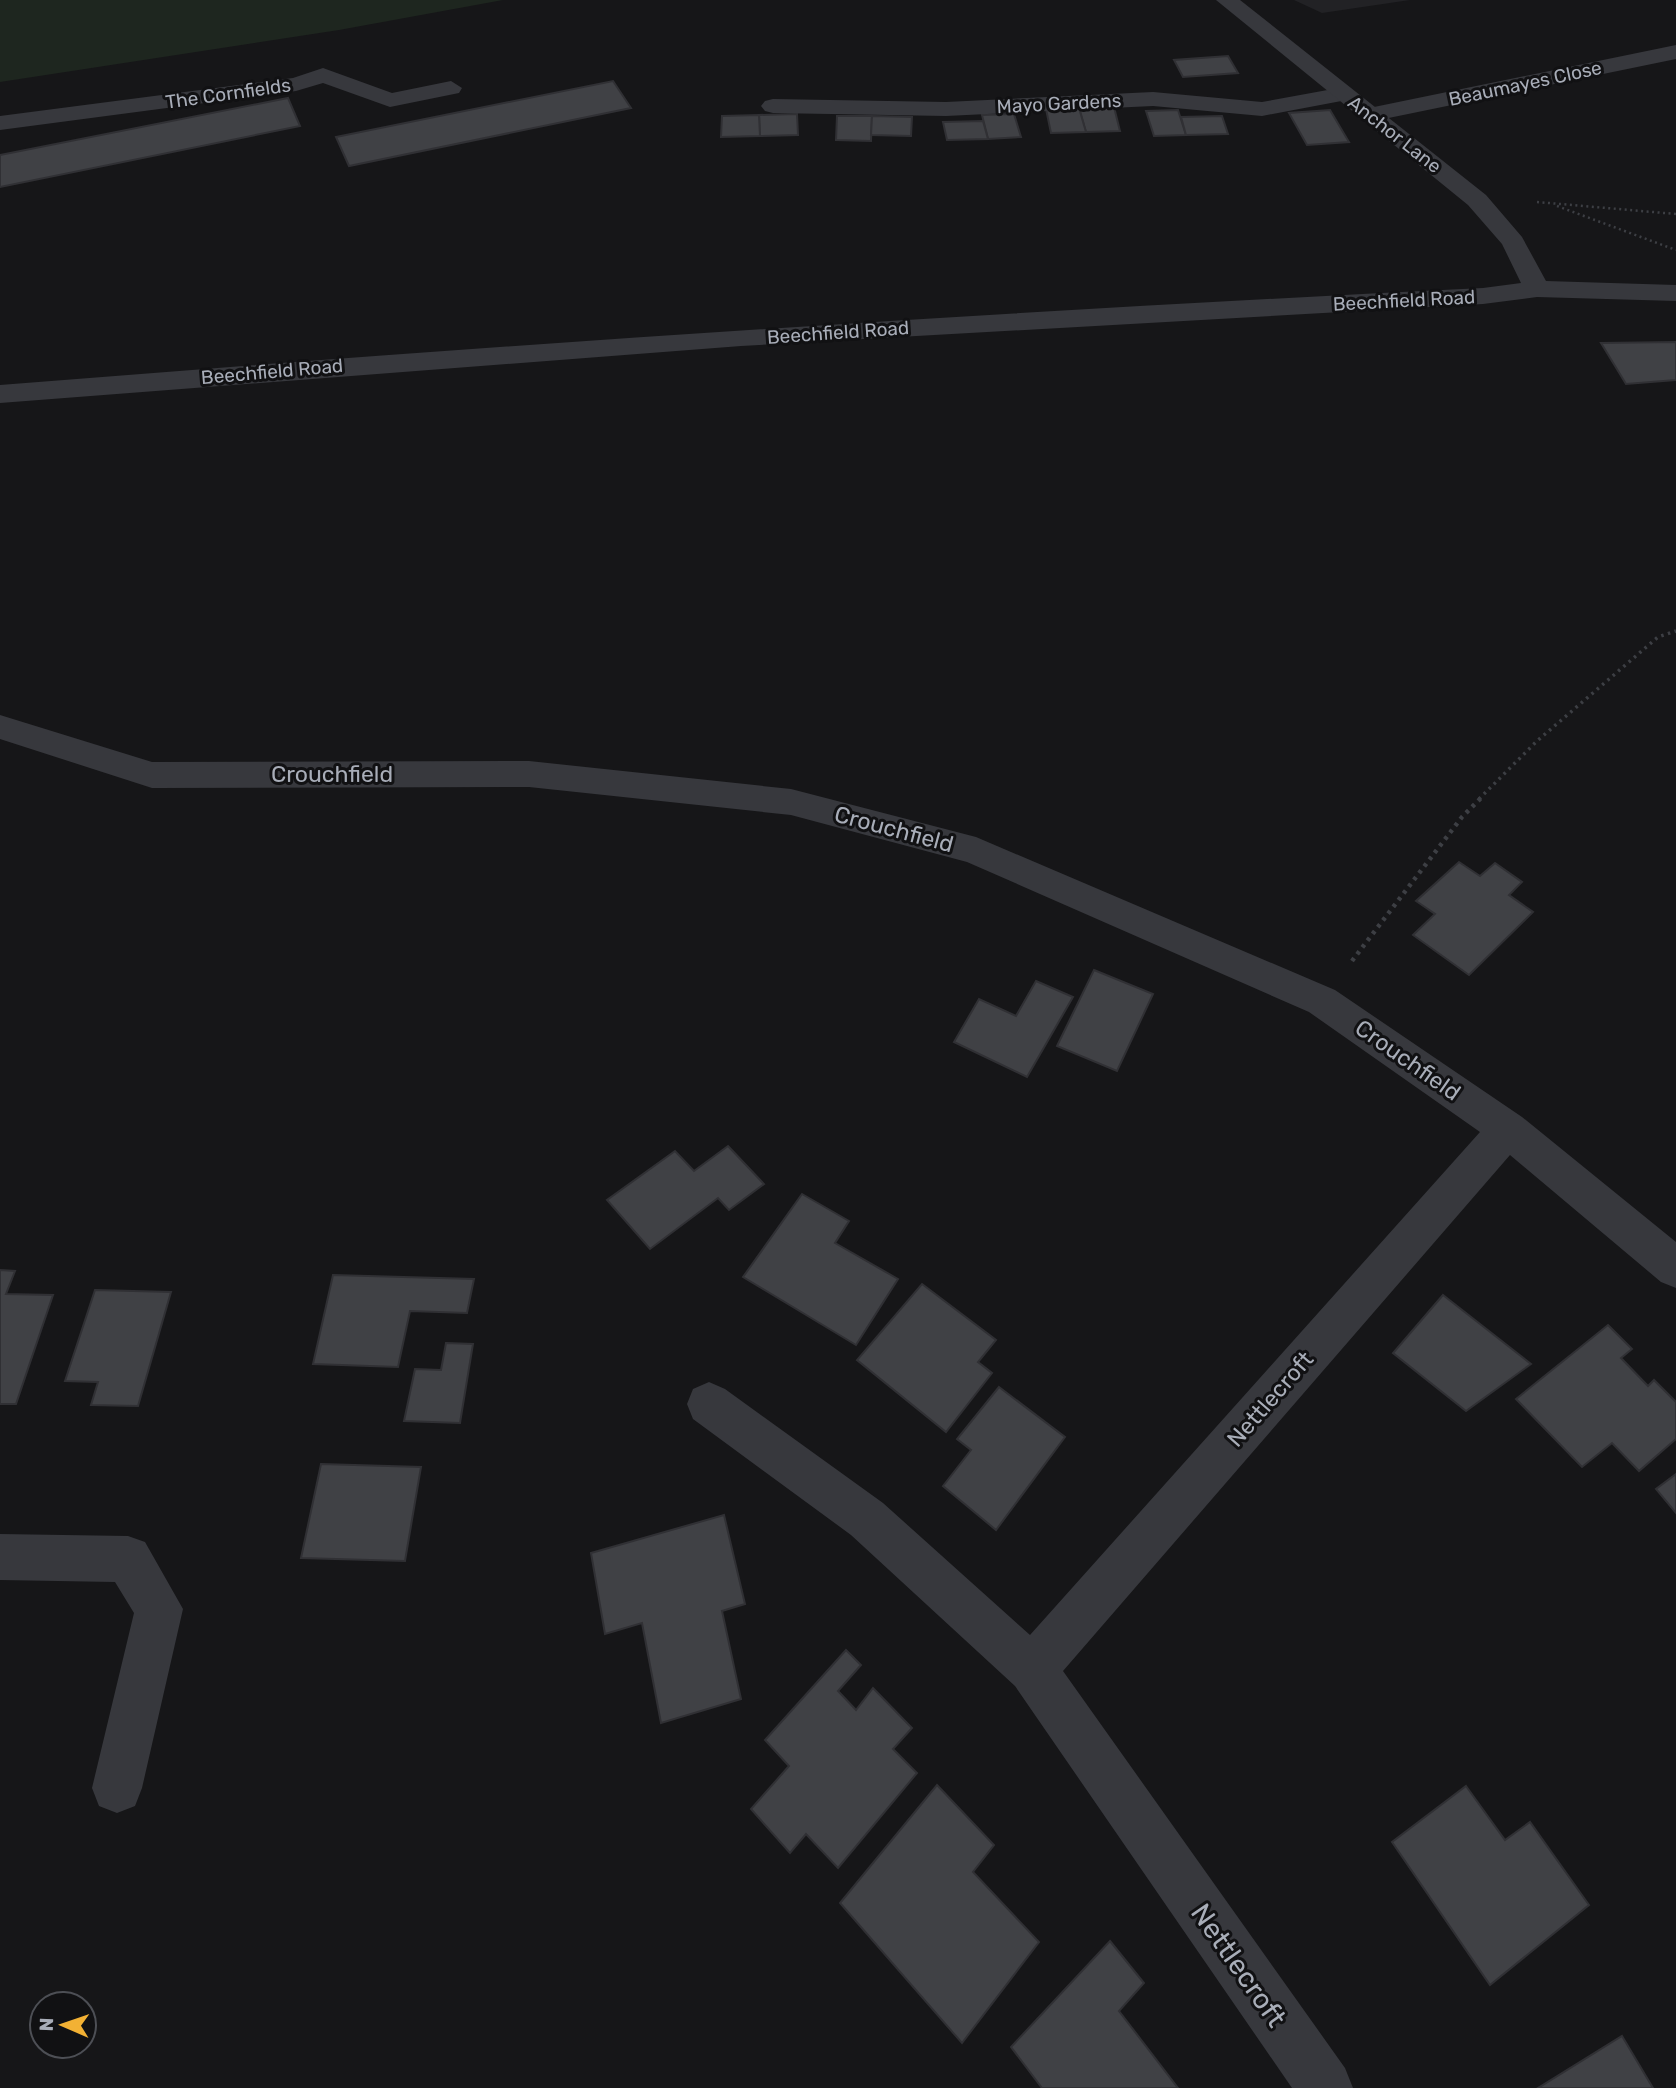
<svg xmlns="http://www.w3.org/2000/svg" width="1676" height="2088" viewBox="0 0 1676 2088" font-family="Rubik,sans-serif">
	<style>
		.built { fill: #222225 }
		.green { fill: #1e261f }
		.building { fill: #404145; stroke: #303034; stroke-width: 2 }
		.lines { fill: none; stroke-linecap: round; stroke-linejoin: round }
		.path-far2 { stroke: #3d3f44; stroke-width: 2.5; stroke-dasharray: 2 3.5; stroke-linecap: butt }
		.path-far1 { stroke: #3d3f44; stroke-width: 3.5; stroke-dasharray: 2.5 4.5; stroke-linecap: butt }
		.path { stroke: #3d3f44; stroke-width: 4.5; stroke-dasharray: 3.5 5; stroke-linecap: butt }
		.minor { fill: #37383d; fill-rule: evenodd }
		.tertiary { fill: #37383d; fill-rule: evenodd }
		.labels { text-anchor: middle; stroke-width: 6; stroke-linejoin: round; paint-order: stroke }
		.far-street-label { font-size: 19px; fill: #a8adb8; stroke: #111113 }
		.street-label { font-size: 23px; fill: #a8adb8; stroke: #111113 }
		.near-street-label { font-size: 28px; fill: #a8adb8; stroke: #111113 }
	</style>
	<rect width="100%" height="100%" fill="#161618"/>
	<polygon class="built" points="1294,0 1410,0 1322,13"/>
	<polygon class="green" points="0,0 503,0 339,30 0,82"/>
	<g class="building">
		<polygon points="1228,56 1238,73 1183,77 1174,60"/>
		<polygon points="613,81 631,108 349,166 336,137"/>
		<polygon points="288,98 300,126 0,187 0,155"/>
		<polygon points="1114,107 1120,131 1086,132 1079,108"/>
		<polygon points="1079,108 1086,132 1051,133 1046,109"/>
		<polygon points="1178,110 1186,135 1154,136 1146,111"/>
		<polygon points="1330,110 1349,142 1307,145 1289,113"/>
		<polygon points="797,114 798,135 760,136 759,115"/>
		<polygon points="1014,114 1021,137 988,139 982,115"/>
		<polygon points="759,115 760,136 721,137 722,116"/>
		<polygon points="837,116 872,116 871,141 836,140"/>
		<polygon points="872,116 912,117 911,136 871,135"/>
		<polygon points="1222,116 1228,134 1186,135 1181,117"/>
		<polygon points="983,121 988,139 947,140 943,122"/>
		<polygon points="1676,342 1676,380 1626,384 1601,343"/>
		<polygon points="1459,862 1480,876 1495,863 1522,882 1509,895 1533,912 1469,975 1413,935 1435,914 1416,901"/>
		<polygon points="1094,970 1153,994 1117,1071 1057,1046"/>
		<polygon points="1036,981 1073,997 1027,1077 954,1042 979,999 1016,1016"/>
		<polygon points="728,1146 764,1184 729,1210 718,1198 650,1249 607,1200 675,1151 694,1171"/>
		<polygon points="802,1194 849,1221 835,1243 898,1279 856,1345 743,1277"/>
		<polygon points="0,1270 15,1271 6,1294 53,1295 16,1404 0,1404"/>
		<polygon points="333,1275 474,1279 467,1313 410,1311 398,1367 313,1364"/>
		<polygon points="922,1284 996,1340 978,1362 992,1373 946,1432 857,1360"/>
		<polygon points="95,1290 171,1292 138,1406 91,1405 98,1382 65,1381"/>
		<polygon points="1443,1295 1531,1364 1466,1411 1393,1353"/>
		<polygon points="1608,1325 1632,1349 1621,1358 1648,1386 1654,1380 1676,1402 1676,1439 1639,1471 1612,1443 1582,1467 1516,1399"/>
		<polygon points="446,1343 473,1344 460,1423 404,1421 415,1369 441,1370"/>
		<polygon points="999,1387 1065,1437 996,1530 943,1486 971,1450 957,1439"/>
		<polygon points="321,1464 421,1467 405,1561 301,1558"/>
		<polygon points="1676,1474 1676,1513 1656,1489"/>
		<polygon points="724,1515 745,1604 722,1611 741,1699 661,1723 642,1623 605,1634 591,1553"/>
		<polygon points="846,1650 861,1665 838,1691 856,1710 873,1688 912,1728 893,1749 917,1773 838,1868 806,1834 790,1853 751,1809 789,1766 765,1740"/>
		<polygon points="937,1785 994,1845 973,1872 1039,1942 962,2043 840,1903"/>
		<polygon points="1466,1786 1505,1840 1530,1822 1589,1905 1490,1985 1392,1842"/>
		<polygon points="1110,1941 1144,1983 1119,2011 1178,2088 1042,2088 1011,2047"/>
		<polygon points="1622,2036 1653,2088 1538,2088"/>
	</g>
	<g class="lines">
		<g class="path-far2">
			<polyline points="1537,202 1676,214"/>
			<polyline points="1557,206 1676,250"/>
		</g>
		<polyline class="path-far1" points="1479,799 1537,741 1658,637 1676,631"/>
		<polyline class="path" points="1352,961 1462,817 1481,798"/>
		<g class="minor">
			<polygon points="1676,45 1676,59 1374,121 1366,119 1362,114 1366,109 1374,107"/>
			<polygon points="323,68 392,93 451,81 462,88 459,93 390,107 323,83 296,91 0,130 0,116 293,78"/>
			<polygon points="1344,87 1355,94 1352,99 1262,116 1153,106 946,116 773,113 765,111 761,106 765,101 773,99 946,102 1153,92 1262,102"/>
			<polygon points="0,715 152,762 529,761 791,789 976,837 1335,990 1522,1117 1676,1242 1676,1288 1661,1282 1510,1155 1063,1671 1345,2068 1353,2088 1292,2088 1015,1686 851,1535 693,1419 687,1404 693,1389 709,1382 725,1389 883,1503 1030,1635 1480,1132 1309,1012 967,862 791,815 529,787 152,788 0,739"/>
			<polygon points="0,1534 128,1536 145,1542 183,1609 142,1788 135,1806 117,1813 99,1806 92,1788 134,1613 115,1582 0,1580"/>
		</g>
		<path class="tertiary" d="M1216,0H1240L1486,195L1522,237L1546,281L1676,285V301L1537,297L1483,304L741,346L0,403V385C494,345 988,312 1483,288L1521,283L1502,244L1468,205Z"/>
	</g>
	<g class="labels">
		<g class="far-street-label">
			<text transform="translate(1525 83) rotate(-12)" y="7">Beaumayes Close</text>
			<text transform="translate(228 93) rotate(-8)" y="7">The Cornfields</text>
			<text transform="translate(1059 103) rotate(-3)" y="7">Mayo Gardens</text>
			<text transform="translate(1395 134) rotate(38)" y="7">Anchor Lane</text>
			<text transform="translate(1404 300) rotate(-3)" y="7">Beechfield Road</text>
			<text transform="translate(838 332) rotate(-4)" y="7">Beechfield Road</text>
			<text transform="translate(272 371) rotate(-5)" y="7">Beechfield Road</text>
		</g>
		<g class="street-label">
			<text x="332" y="782">Crouchfield</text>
			<text transform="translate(894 829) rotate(15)" y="8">Crouchfield</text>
			<text transform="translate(1408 1060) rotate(35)" y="8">Crouchfield</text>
			<text transform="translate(1270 1399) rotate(-49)" y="8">Nettlecroft</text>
		</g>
		<g class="near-street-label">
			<text transform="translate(1239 1965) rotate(55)" y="10">Nettlecroft</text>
		</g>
	</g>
	<g transform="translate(63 2025) rotate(272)"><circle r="33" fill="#111113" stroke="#4d4f55" stroke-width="2"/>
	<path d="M0-5L12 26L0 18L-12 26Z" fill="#f2b134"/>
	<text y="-10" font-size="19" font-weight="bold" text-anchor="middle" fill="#a8adb8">N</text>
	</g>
</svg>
